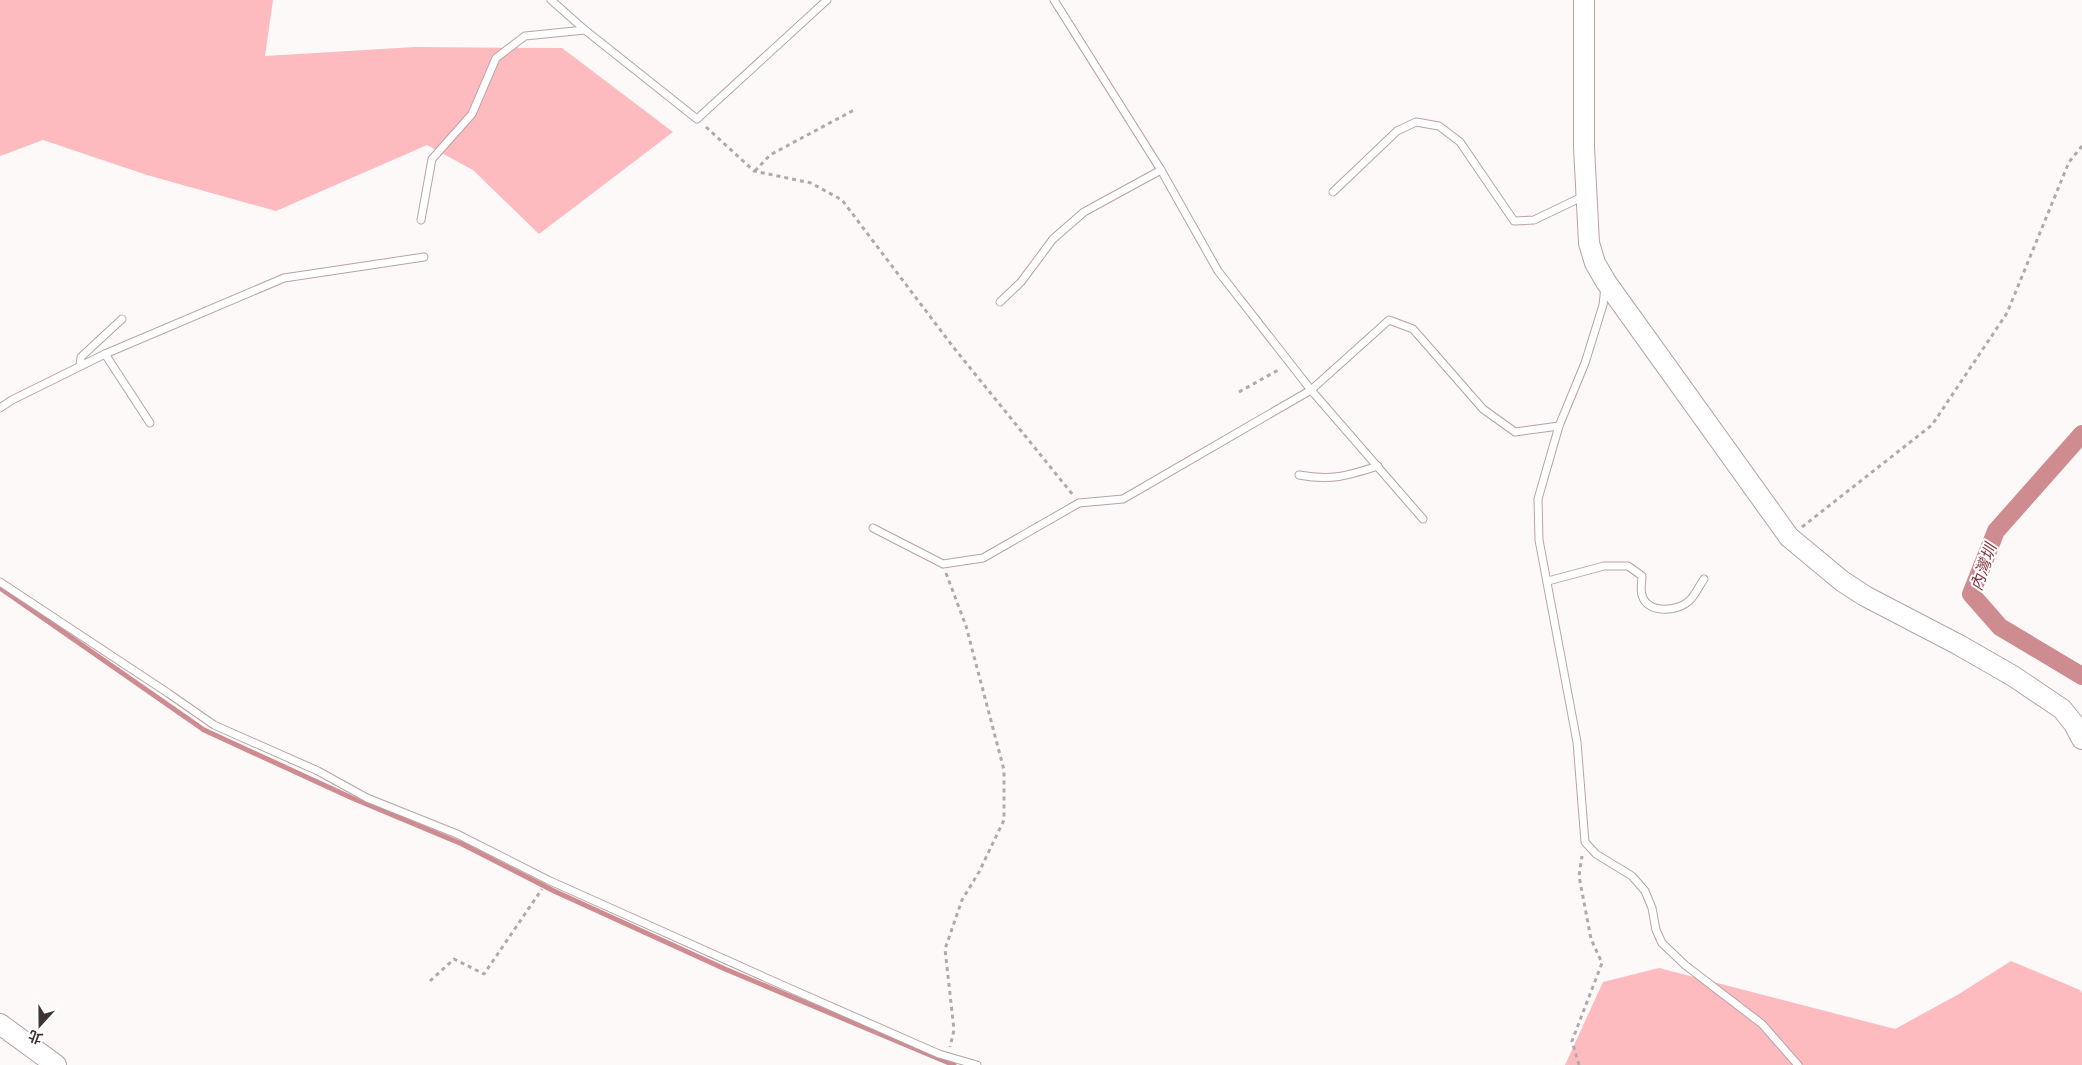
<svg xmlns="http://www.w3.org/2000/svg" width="2082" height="1065" viewBox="0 0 2082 1065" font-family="'Open Sans','Noto Sans TC',sans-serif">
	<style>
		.green { fill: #fdbabf }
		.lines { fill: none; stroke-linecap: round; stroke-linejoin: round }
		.stream { stroke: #ce8b90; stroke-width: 5 }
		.canal { stroke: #ce8b90; stroke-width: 18 }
		.lane-casing { stroke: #b9a3a4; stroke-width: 9 }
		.secondary-casing { stroke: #b9a3a4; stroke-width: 22 }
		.path { stroke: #b0aaaa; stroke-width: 3; stroke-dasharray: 4 4; stroke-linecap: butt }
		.lane { stroke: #fff; stroke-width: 7 }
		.secondary { stroke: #fff; stroke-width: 20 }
		.labels { text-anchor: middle; stroke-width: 4; stroke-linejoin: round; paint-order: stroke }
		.water-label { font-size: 16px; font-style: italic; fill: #85333f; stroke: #fff }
	</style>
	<rect width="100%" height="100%" fill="#fdf9f9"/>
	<g class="green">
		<polygon points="0,0 273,0 265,56 415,47 562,48 673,132 539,234 473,170 427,145 276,211 147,175 43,140 0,156"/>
		<polygon points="2011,961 2080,990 2082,993 2082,1065 1565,1065 1603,982 1659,968 1895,1029 1959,994"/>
	</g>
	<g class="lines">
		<polyline class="stream" points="0,588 204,730 352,798 462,844 554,891 725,969 954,1065"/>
		<polyline class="canal" points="2082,434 1996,531 1971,594 2000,627 2082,676"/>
		<defs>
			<g id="lane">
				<polyline points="551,0 585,30"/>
				<polyline points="1054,0 1161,170 1218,271 1311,390 1423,519"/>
				<polyline points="1333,192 1397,131 1416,122 1439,126 1460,142 1514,221 1534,220 1584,196"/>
				<polyline points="421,220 432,159 472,114 496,58 525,36 585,30 697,119 827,0"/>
				<polyline points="1605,287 1603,305 1585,363 1559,426 1538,499 1539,540 1577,742 1585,842 1596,854 1632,876 1645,891 1652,908 1656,930 1662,943 1685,965 1762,1024 1798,1065"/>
				<polyline points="1000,302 1021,282 1053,239 1084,212 1161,170"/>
				<polyline points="105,354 150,423"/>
				<polyline points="80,366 81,357 122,319"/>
				<polyline points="0,408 12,400 105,354 284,278 424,257"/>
				<path d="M1299,475C1331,481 1347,476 1378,466"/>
				<polyline points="873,528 943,564 983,558 1079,503 1123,499 1311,390 1389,320 1413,329 1483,409 1515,432 1559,426"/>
				<path d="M1548,581L1604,566H1628L1642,576C1642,581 1640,590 1642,595C1647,614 1677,612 1689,601C1695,596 1699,586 1704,579"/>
				<polyline points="0,582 168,693 214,725 318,771 367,798 457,834 548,880 773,981 939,1054 977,1065"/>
			</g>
			<g id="secondary">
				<polyline points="1584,0 1584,147 1589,243 1595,263 1606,282 1789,537 1842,581 1865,596 1959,645 2013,676 2062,709 2074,724 2082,739"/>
				<polyline points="0,1024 56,1065"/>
			</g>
		</defs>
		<use href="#lane" class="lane-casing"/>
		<use href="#secondary" class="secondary-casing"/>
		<g class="path">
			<polyline points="706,127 754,171 811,183 842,200 954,348 1073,495"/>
			<polyline points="755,171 770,155 854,110"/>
			<polyline points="1239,392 1280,369"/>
			<polyline points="1802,527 1932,425 2007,313 2069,162 2082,146"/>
			<polyline points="946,573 966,626 1004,770 1004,820 979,872 962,900 945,949 954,1030 950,1047"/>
			<polyline points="430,981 454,959 484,974 542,889"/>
			<polyline points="1579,1065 1572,1041 1602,963 1591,939 1579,876 1582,856"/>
		</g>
		<use href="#lane" class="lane"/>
		<use href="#secondary" class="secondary"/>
	</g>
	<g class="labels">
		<g class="water-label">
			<text transform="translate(1983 567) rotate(-71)" y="6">內灣圳</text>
		</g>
	</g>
	<g transform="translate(40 1025) rotate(201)" stroke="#ffffff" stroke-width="4" paint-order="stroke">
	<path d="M0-4L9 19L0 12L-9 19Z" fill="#3e3435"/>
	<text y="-8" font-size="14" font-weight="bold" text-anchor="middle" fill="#3e3435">北</text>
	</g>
</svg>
